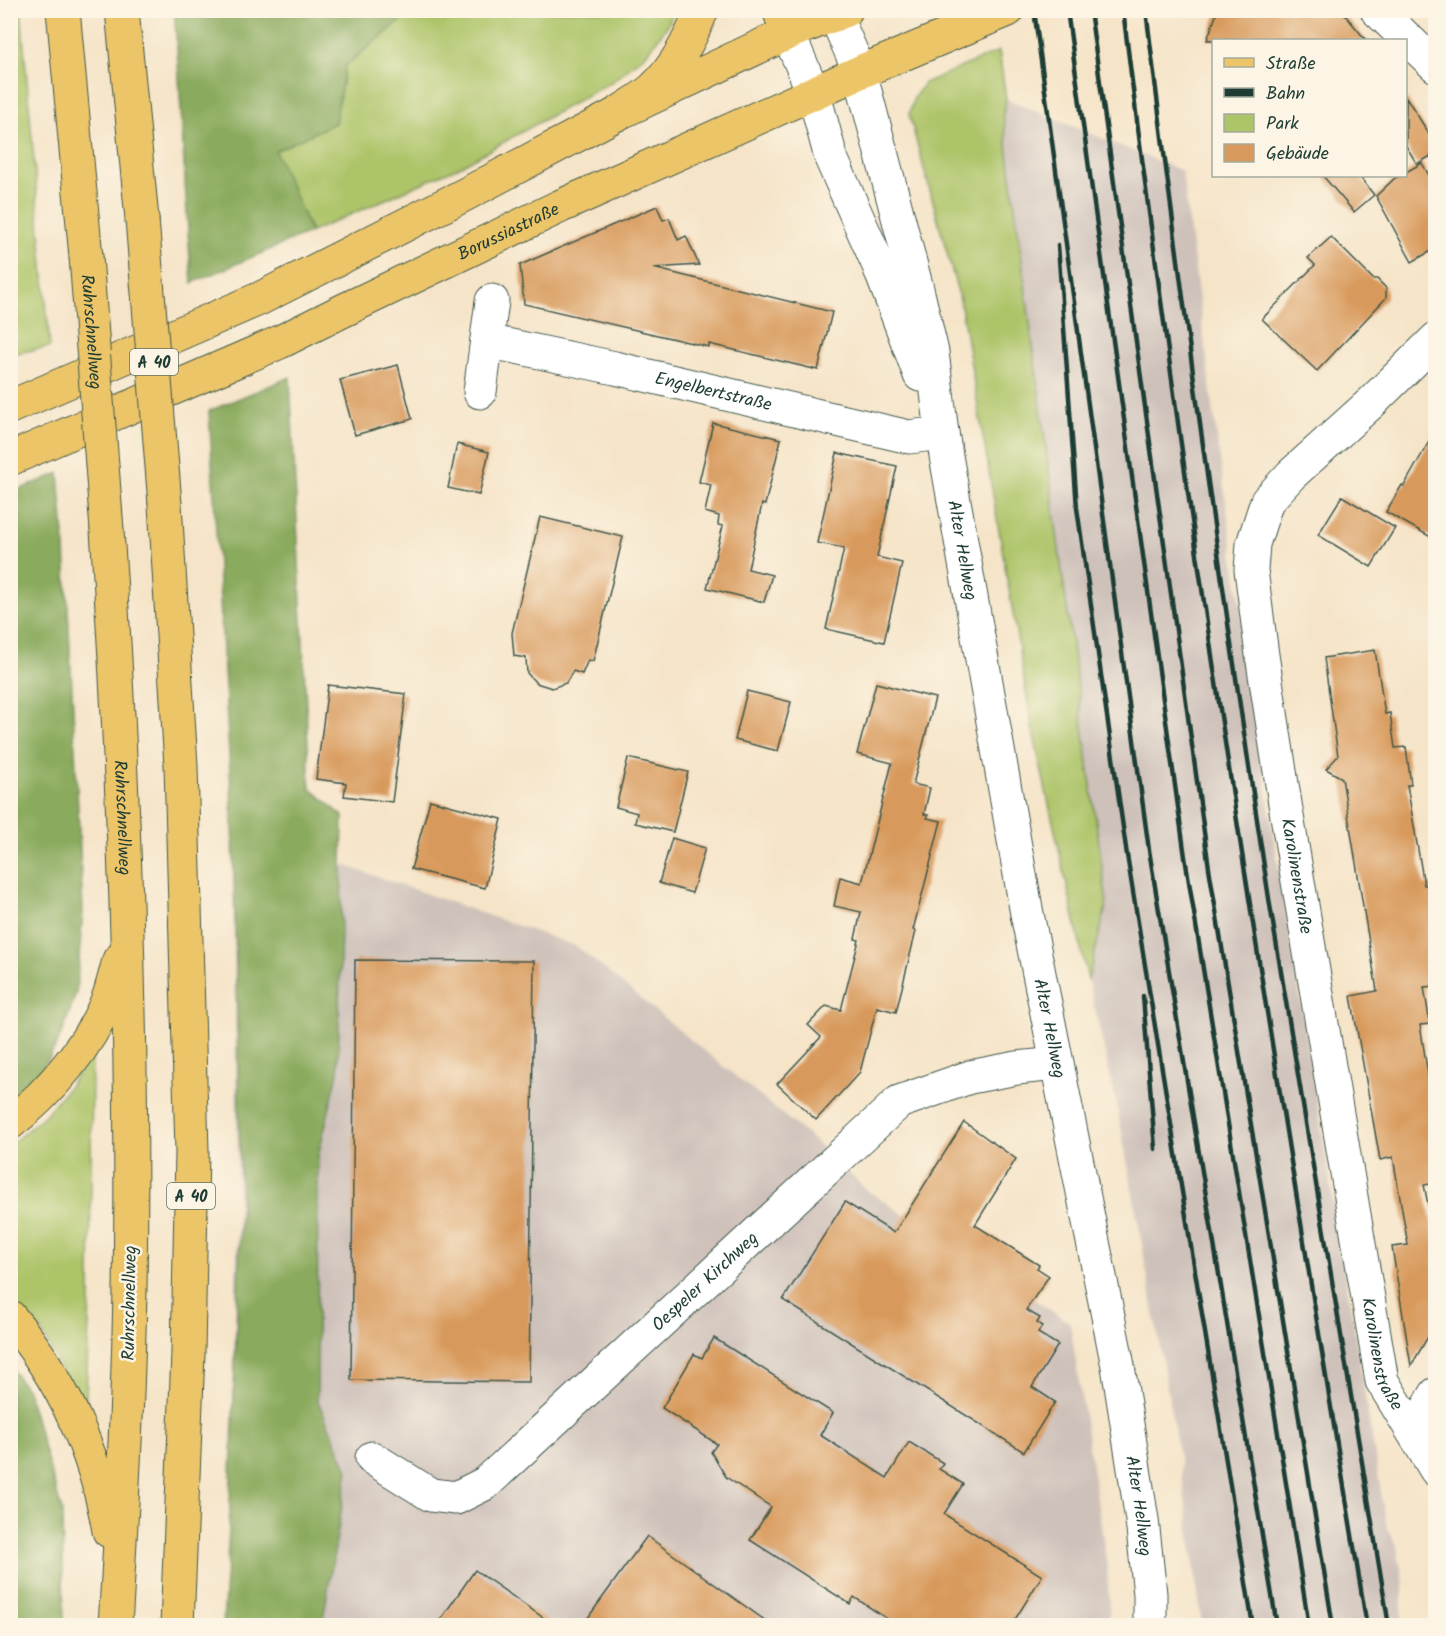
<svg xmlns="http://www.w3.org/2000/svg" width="1446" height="1636" viewBox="0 0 1446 1636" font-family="Kalam,sans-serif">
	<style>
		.industrial { fill: #cec1ba }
		.green { fill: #adc469; stroke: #66804e; stroke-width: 1.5 }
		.forest { fill: #8aaa5d; stroke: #547448; stroke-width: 1.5 }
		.building { fill: #d89a5c }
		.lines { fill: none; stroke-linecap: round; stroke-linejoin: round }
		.minor-casing { stroke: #3f564a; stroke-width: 35 }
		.major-casing { stroke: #3f564a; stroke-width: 35 }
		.highway-casing { stroke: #3f564a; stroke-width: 35 }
		.minor { stroke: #fff; stroke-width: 33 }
		.major { stroke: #edc569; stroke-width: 33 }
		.highway { stroke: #edc569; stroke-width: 33 }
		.rail { stroke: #1f3d34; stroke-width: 4.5 }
		.highway-bridge-casing { stroke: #3f564a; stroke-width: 35; stroke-linecap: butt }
		.highway-bridge { stroke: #edc569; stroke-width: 33 }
		.labels { text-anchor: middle; stroke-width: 5; stroke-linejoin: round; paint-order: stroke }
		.shield { fill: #fcf5e5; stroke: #617469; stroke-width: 1.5 }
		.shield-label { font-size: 16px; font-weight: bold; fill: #1f3d34 }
		.street-label { font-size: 18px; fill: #1f3d34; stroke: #fcf5e5 }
	</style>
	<rect width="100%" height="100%" fill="#fcf5e5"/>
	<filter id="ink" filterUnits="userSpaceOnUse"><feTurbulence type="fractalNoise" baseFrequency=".0167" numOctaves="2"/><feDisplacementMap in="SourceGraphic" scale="12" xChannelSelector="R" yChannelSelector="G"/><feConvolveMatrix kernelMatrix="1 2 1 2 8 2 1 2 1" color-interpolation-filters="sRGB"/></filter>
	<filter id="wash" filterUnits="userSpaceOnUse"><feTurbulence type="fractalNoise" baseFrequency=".008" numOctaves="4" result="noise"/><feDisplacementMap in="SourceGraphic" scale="24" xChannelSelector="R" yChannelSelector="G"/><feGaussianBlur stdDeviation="1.35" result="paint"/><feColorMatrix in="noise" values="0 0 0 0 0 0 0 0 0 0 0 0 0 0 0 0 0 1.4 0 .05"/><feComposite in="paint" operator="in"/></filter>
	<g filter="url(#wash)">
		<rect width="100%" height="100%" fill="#f5e4c8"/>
		<g class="industrial">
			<polygon points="1006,99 1182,171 1220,460 1273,834 1387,1529 1396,1543 1404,1584 1401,1606 1404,1625 1202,1625 1180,1462 1134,1199 1116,1101 1088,980 1107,903 1060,557 1003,114"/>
			<polygon points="232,826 576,946 816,1142 868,1191 1070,1323 1107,1565 1110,1625 223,1626 229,1530 238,1205"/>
		</g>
		<g class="green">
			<polygon points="21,11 50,347 11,354 10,11"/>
			<polygon points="413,11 674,11 668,25 646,54 613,81 461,166 311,232 274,151 335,123 345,66"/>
			<polygon points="999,51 1006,99 1003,114 1060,557 1107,903 1088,980 1033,732 960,300 909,114 914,98 924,83"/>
			<polygon points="92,1049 90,1299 85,1419 42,1332 11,1299 11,1144 45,1115 70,1085"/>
		</g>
		<g class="forest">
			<path d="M174,11H413L345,66L335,123L275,151L311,232L192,283C184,192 182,101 174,11Z"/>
			<polygon points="290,377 310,788 343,816 338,1073 318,1156 317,1399 348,1470 322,1625 223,1625 229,1530 241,1203 233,825 209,411"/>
			<polygon points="59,473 65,548 83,911 76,993 63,1031 49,1059 30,1084 11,1101 11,493"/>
			<polygon points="10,1367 27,1390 62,1511 64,1625 11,1625"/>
		</g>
		<g id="blocks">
			<g class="building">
				<polygon points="1218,10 1338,10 1345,15 1366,40 1207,40"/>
				<polygon points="1406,97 1436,145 1436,153 1417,164 1406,146"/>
				<polygon points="1422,163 1436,188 1436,248 1412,262 1376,196 1395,178 1400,176 1406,176 1406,172"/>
				<polygon points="1323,176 1359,176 1374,195 1354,212"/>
				<polygon points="657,206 663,220 669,218 678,240 686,236 699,265 653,268 832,312 818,370 709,344 709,347 524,304 520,265"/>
				<polygon points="1331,237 1373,279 1377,279 1386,288 1386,298 1317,371 1262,319 1315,265 1308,258"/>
				<polygon points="398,365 412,419 355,435 340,380"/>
				<polygon points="713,423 781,439 765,505 762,504 748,569 772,575 764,602 707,588 723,526 718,525 719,516 705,512 711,485 699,482"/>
				<polygon points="1436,429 1436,540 1386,512 1402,485 1404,486"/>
				<polygon points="457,444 489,452 479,495 448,488"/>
				<polygon points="837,453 897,466 877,557 902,563 884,642 826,629 844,548 817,543"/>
				<polygon points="1342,496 1395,528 1371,567 1318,535"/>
				<polygon points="540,517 623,537 593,661 588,660 582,674 573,671 566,683 552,688 536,683 527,673 526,658 514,656 512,633"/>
				<polygon points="1375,650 1385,714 1390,713 1395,748 1406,747 1411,785 1407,785 1424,885 1436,884 1436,986 1424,987 1430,1024 1420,1025 1433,1106 1436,1106 1436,1183 1424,1185 1436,1242 1436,1323 1411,1366 1392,1247 1408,1245 1393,1157 1380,1160 1351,996 1377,991 1342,778 1326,769 1338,756 1324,658"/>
				<polygon points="876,683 935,698 913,784 930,788 924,814 928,815 927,818 941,821 913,930 916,931 896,1012 877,1007 860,1072 816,1120 777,1084 821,1037 808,1025 826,1006 841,1010 859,940 855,939 861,912 834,906 840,877 862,883 892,763 857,754"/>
				<polygon points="328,685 406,694 392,802 344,796 346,783 316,779"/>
				<polygon points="747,691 791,702 778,751 735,740"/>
				<polygon points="628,758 688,772 673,832 635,823 637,813 616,807"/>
				<polygon points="430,800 502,819 485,888 411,869"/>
				<polygon points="672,838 705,848 692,893 659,883"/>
				<polygon points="355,960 534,961 529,1382 351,1380"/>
				<polygon points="964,1122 1016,1159 975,1225 1039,1265 1037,1268 1049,1276 1026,1310 1040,1318 1037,1323 1042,1326 1038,1333 1058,1345 1032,1387 1055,1402 1024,1452 783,1300 845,1202 894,1233"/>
				<polygon points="714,1338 833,1413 820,1435 887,1478 909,1442 943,1463 939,1469 963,1484 944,1514 1042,1576 1011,1626 898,1626 854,1597 850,1604 750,1540 771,1507 726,1477 711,1452 717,1444 662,1408 694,1354 702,1358"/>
				<polygon points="647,1536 773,1626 582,1626"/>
				<polygon points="475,1570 555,1626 436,1626"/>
			</g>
		</g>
	</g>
	<g filter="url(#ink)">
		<use href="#blocks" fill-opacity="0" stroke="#3f564a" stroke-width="1.5"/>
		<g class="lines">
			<defs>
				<g id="minor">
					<polyline points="1377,10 1436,66"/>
					<path id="s1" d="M835,15L860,72L917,289L932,352L942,433L1027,914L1118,1366L1142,1520L1150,1594V1626"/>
					<polyline points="788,33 814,94 831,158 879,266 920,375"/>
					<path id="s2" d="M1436,339L1372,402L1291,475L1267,501L1253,544L1251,570L1262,655L1286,810L1382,1381L1436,1470"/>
					<path id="s3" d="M487,341L615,368L909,437L942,433"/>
					<polyline points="480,392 492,301"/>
					<polyline points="1414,1432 1436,1394"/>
					<path id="s4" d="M372,1458L431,1495L456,1498L486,1483L899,1102L970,1077L1017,1068L1057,1064"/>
				</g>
				<g id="major">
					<polyline points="10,407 259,299 466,194 617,114 788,33 846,10"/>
					<path id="s5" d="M10,459L280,342L338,313L561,206L860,72L1008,10"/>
				</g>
				<g id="highway">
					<polyline points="63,10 86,257"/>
					<polyline points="122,10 142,219"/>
					<polyline points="779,10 788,33"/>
					<polyline points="833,10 835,15"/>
					<path d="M617,114C630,105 645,97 655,87C677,66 691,37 702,10"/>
					<polyline points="165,504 181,766 192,1151 188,1353 177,1626"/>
					<path id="s6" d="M107,530C124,783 134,1036 130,1290C128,1402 122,1514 115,1626"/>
					<path d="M10,1123C50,1093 92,1042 109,996C113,984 116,972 119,960"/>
					<path d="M10,1317C62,1379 95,1451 109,1531"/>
				</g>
			</defs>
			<use href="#minor" class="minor-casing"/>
			<use href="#major" class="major-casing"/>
			<use href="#highway" class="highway-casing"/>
			<use href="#minor" class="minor"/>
			<use href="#major" class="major"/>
			<use href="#highway" class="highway"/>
			<g class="rail">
				<polyline points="1034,10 1149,850 1277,1626"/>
				<polyline points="1067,10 1185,857 1309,1626"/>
				<polyline points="1090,10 1209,868 1333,1626"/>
				<path d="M1123,10C1190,551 1278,1088 1367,1626"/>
				<path d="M1146,10C1183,309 1224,607 1270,905C1308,1145 1349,1385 1389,1626"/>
				<polyline points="1058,245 1077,508 1127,855 1253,1626"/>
				<polyline points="1143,996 1155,1149"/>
			</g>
			<defs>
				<g id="highway-bridge">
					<polyline points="142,219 165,504"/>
					<path id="s7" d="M86,257L107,530"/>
				</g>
			</defs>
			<use href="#highway-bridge" class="highway-bridge-casing"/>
			<use href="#highway-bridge" class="highway-bridge"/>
		</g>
	</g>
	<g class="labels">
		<g class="shield">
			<rect x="130" y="349" width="48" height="26" rx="4.5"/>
			<rect x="167" y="1183" width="48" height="26" rx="4.5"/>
		</g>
		<g class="shield-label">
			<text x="154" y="368">A 40</text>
			<text x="191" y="1202">A 40</text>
		</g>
		<g class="street-label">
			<text dy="6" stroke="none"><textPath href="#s5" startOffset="548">Borussiastraße</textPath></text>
			<text dy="6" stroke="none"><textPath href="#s7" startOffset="75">Ruhrschnellweg</textPath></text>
			<text dy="6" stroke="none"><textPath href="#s3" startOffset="232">Engelbertstraße</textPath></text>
			<text dy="6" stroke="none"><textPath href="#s1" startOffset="552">Alter Hellweg</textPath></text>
			<text dy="6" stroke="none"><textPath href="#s6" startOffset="288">Ruhrschnellweg</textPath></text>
			<text dy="6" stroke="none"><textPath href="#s2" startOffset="615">Karolinenstraße</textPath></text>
			<text dy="6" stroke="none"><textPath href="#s1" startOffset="1038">Alter Hellweg</textPath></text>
			<text dy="6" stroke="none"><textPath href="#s4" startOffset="426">Oespeler Kirchweg</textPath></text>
			<text transform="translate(129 1303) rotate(-89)" y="6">Ruhrschnellweg</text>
			<text dy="6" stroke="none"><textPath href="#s2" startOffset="1101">Karolinenstraße</textPath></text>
			<text dy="6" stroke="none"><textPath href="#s1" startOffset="1524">Alter Hellweg</textPath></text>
		</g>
	</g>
	<rect width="1446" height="1636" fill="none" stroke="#fcf5e5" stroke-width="36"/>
	<rect x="1212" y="39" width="195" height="138" fill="#fcf5e5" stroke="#a4ab9e" stroke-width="1.5"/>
	<rect x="1224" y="58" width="30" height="9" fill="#edc569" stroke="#a4ab9e" stroke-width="1.5"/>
	<text x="1266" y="69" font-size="18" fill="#1f3d34">Straße</text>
	<rect x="1224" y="88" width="30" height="9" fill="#1f3d34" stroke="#a4ab9e" stroke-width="1.5"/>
	<text x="1266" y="99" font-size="18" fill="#1f3d34">Bahn</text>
	<rect x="1224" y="114" width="30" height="18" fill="#adc469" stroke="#a4ab9e" stroke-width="1.5"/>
	<text x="1266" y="129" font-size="18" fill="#1f3d34">Park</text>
	<rect x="1224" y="144" width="30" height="18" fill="#d89a5c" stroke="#a4ab9e" stroke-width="1.5"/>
	<text x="1266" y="159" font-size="18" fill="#1f3d34">Gebäude</text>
</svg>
